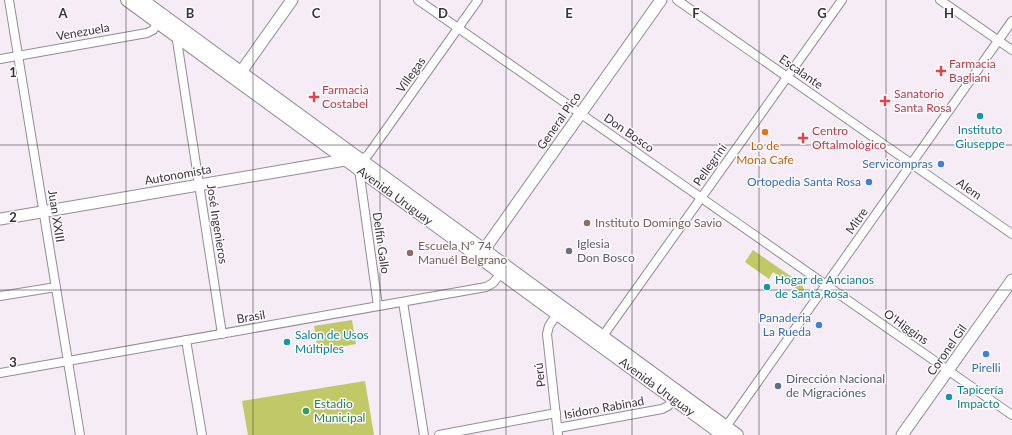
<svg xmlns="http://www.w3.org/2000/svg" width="1012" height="435" viewBox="0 0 1012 435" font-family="Lato,sans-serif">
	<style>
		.green { fill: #c1c866 }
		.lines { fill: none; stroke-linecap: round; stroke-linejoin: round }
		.street-casing { stroke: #948c95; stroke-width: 10 }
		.secondary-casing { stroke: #948c95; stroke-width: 13 }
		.primary-casing { stroke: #948c95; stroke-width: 14 }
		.street { stroke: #fff; stroke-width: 8 }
		.secondary { stroke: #fff; stroke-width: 11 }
		.primary { stroke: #fff; stroke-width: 12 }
		.grid { fill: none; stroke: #383539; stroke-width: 1; stroke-opacity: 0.55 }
		.health-dot { fill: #e0444e; stroke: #fffbff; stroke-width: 1.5 }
		.culture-dot { fill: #0f9aa8; stroke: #fffbff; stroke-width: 1.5 }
		.food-dot { fill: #e8710a; stroke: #fffbff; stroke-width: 1.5 }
		.shop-dot { fill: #3f7fe0; stroke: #fffbff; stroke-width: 1.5 }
		.education-dot { fill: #8d6e63; stroke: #fffbff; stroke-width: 1.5 }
		.worship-dot { fill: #6b7280; stroke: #fffbff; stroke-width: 1.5 }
		.service-dot { fill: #5c6f8a; stroke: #fffbff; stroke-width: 1.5 }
		.leisure-dot { fill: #2e9e5b; stroke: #fffbff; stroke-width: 1.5 }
		.labels { text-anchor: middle; stroke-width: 3; stroke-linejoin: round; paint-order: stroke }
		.street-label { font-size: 12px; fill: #383539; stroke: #fffbff }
		.health-label { font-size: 12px; fill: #be3a42; stroke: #fffbff; text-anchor: start }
		.culture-label { font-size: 12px; fill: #0d838f; stroke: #fffbff; text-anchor: start }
		.food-label { font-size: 12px; fill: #c56008; stroke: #fffbff }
		.shop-label { font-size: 12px; fill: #366cbe; stroke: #fffbff; text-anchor: end }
		.education-label { font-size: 12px; fill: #785e54; stroke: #fffbff; text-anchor: start }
		.worship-label { font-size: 12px; fill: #5b616d; stroke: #fffbff; text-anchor: start }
		.service-label { font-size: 12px; fill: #4e5e75; stroke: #fffbff; text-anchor: start }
		.leisure-label { font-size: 12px; fill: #27864d; stroke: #fffbff; text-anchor: start }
		.grid-label { font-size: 13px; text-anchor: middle; font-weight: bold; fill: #383539; stroke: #fffbff; stroke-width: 3; stroke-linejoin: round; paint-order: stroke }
	</style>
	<rect width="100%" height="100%" fill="#f5ecf6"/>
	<g class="green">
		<polygon points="753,250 802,284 804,290 802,293 773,272 769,279 745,262"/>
		<polygon points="352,320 356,344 318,351 314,326"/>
		<polygon points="365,381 374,435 248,435 242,401"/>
	</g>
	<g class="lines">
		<defs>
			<g id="street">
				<polyline points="9,0 80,435"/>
				<polyline points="418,0 1012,415"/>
				<polyline points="677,0 1012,234"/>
				<polyline points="940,0 1012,50"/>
				<polyline points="176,34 222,334"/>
				<polyline points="0,59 147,33 153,30 161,19"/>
				<polyline points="0,296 56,287"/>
				<polyline points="403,302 424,435"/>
				<polyline points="378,306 358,162 368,155 478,0"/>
				<polyline points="557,314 549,326 547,334 558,435"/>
				<polyline points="186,340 202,435"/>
				<polyline points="600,340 842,0"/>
				<polyline points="0,373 486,287 493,283 501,273"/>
				<polyline points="558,428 662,409 668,406 673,399"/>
				<polyline points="723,431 1012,21"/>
				<polyline points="439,435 556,413"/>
			</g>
			<g id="secondary">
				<polyline points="236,79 292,0"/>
				<polyline points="0,219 351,159"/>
				<polyline points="479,257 661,0"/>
				<polyline points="902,435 1012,280"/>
			</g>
			<g id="primary">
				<polyline points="127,0 723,435"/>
				<polyline points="142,0 737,435"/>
			</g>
		</defs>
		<use href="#street" class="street-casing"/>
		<use href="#secondary" class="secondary-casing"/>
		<use href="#primary" class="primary-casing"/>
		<use href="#street" class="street"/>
		<use href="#secondary" class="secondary"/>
		<use href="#primary" class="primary"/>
	</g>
	<path class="grid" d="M126,0V435M253,0V435M380,0V435M506,0V435M632,0V435M759,0V435M886,0V435M0,145H1012M0,290H1012"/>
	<g class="health-dot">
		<path d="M939 65h4v4h4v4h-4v4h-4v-4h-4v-4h4z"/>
		<path d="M312 91h4v4h4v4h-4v4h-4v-4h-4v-4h4z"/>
		<path d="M883 95h4v4h4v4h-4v4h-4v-4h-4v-4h4z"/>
		<path d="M801 132h4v4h4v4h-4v4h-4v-4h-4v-4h4z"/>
	</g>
	<g class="culture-dot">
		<circle cx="980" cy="116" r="4"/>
		<circle cx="767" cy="287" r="4"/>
		<circle cx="287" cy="342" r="4"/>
		<circle cx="949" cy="397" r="4"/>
	</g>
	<circle class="food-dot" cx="765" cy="132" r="4"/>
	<g class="shop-dot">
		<circle cx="941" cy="164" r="4"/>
		<circle cx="869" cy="182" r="4"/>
		<circle cx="819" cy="325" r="4"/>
		<circle cx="986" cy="354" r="4"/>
	</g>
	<g class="education-dot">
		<circle cx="587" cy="223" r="4"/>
		<circle cx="410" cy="253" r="4"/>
	</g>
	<circle class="worship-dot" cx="569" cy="251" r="4"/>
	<circle class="service-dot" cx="778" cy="386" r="4"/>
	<circle class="leisure-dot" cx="306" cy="411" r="4"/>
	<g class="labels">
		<g class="street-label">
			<text transform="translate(83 32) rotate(-10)" y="4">Venezuela</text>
			<text transform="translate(801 72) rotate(35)" y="4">Escalante</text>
			<text transform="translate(411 75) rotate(-55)" y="4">Villegas</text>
			<text transform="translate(559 121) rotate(-55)" y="4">General Pico</text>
			<text transform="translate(629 133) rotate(35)" y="4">Don Bosco</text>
			<text transform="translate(710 165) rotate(-55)" y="4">Pellegrini</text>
			<text transform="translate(178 175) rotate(-10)" y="4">Autonomista</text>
			<text transform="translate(969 189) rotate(35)" y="4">Alem</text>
			<text transform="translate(395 196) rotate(36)" y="4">Avenida Uruguay</text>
			<text transform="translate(56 216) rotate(81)" y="4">Juan XXIII</text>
			<text transform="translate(857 221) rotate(-55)" y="4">Mitre</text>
			<text transform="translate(217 224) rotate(81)" y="4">José Ingenieros</text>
			<text transform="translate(381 243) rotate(82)" y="4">Delfín Gallo</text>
			<text transform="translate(251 317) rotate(-10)" y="4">Brasil</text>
			<text transform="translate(906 327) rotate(35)" y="4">O'Higgins</text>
			<text transform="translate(947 350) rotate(-55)" y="4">Coronel Gil</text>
			<text transform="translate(540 375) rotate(-97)" y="4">Perú</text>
			<text transform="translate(657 387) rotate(36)" y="4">Avenida Uruguay</text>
			<text transform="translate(604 408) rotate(-10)" y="4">Isidoro Rabinad</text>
		</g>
		<g class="health-label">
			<text x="949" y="68">Farmacia<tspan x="949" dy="14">Bagliani</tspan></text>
			<text x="322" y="94">Farmacia<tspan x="322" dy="14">Costabel</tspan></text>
			<text x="894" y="98">Sanatorio<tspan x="894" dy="14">Santa Rosa</tspan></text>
			<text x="812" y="135">Centro<tspan x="812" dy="14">Oftalmológico</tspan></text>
		</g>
		<g class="culture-label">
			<text x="980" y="134" text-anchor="middle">Instituto<tspan x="980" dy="14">Giuseppe</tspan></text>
			<text x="775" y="284">Hogar de Ancianos<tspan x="775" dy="14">de Santa Rosa</tspan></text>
			<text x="295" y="339">Salon de Usos<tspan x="295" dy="14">Múltiples</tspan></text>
			<text x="957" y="394">Tapicería<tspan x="957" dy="14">Impacto</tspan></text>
		</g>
		<g class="food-label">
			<text x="765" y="150">Lo de<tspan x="765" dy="14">Mona Cafe</tspan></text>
		</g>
		<g class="shop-label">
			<text x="933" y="168">Servicompras</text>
			<text x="861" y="186">Ortopedia Santa Rosa</text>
			<text x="811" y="322">Panaderia<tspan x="811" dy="14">La Rueda</tspan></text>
			<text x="986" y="372" text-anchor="middle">Pirelli</text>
		</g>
		<g class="education-label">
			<text x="595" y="227">Instituto Domingo Savio</text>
			<text x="418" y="250">Escuela N° 74<tspan x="418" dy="14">Manuél Belgrano</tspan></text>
		</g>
		<g class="worship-label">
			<text x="577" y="248">Iglesia<tspan x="577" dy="14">Don Bosco</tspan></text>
		</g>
		<g class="service-label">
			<text x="786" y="383">Dirección Nacional<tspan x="786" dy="14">de Migraciónes</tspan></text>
		</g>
		<g class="leisure-label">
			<text x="314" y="408">Estadio<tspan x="314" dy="14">Municipal</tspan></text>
		</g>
	</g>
	<g class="grid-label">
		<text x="63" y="18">A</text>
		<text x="190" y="18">B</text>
		<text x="316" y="18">C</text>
		<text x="443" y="18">D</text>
		<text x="569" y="18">E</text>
		<text x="696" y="18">F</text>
		<text x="822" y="18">G</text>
		<text x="949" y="18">H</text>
		<text x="13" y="77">1</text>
		<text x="13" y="222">2</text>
		<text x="13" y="367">3</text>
	</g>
</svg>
